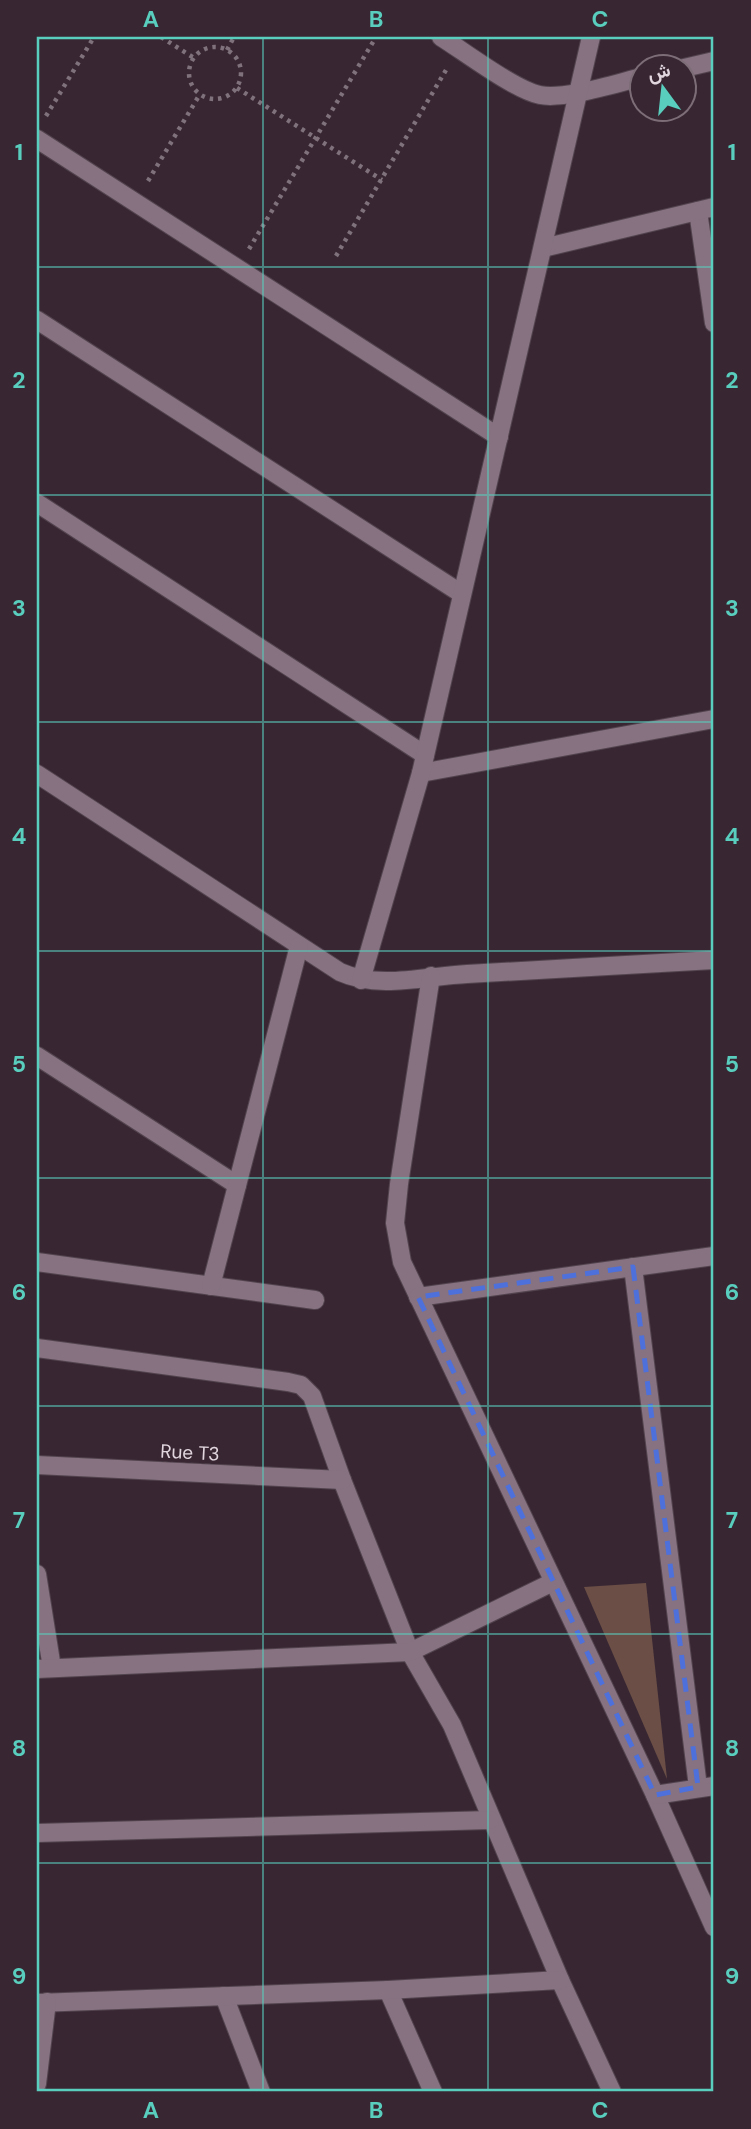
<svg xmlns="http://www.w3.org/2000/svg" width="751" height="2129" viewBox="0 0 751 2129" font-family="'DM Sans',Vazirmatn,sans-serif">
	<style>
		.green { fill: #6b4f46 }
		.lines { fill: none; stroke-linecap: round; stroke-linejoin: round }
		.minor-casing { stroke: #52434e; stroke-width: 20 }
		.path { stroke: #80727c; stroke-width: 4.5; stroke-dasharray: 3.5 5; stroke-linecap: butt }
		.minor { stroke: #867280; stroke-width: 18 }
		.marked { fill: none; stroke: #4e70da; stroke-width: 5; stroke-dasharray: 14 9; stroke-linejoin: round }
		.grid { fill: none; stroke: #59cebe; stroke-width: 2; stroke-opacity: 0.55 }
		.labels { text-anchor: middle; stroke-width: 7; stroke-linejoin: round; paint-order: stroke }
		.street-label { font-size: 19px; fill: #e2d6de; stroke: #382733 }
		.neatline { fill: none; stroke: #59cebe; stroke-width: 2.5 }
		.grid-label { font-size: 23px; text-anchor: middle; font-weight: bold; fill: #59cebe }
	</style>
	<rect width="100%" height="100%" fill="#382733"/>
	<polygon class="green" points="646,1583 667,1779 584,1587"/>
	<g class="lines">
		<defs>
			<g id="minor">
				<path d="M441,37C465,52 515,90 540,95C564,100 617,83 642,77"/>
				<polyline points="684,68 714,61"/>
				<polyline points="37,139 499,437"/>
				<polyline points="698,211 714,323"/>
				<polyline points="543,248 714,207"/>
				<polyline points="37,320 462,594"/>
				<polyline points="37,503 425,755"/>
				<polyline points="421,773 714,719"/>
				<path d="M37,774L340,972C380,990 425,976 467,974C549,969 632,965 714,960"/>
				<polyline points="431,976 399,1184 395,1223 402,1262 655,1795 714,1927"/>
				<polyline points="361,980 421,773 591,37"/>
				<polyline points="37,1056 237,1185"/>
				<polyline points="37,1262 315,1300"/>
				<polyline points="633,1267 698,1787"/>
				<polyline points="211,1286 299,946"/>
				<polyline points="418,1297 714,1256"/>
				<polyline points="37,1348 288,1382 301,1385 312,1396 342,1480 410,1652 452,1725 560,1980 612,2092"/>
				<polyline points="37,1465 342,1480"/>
				<polyline points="37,1574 52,1668"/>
				<polyline points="37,1669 410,1652 553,1582"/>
				<polyline points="655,1795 714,1786"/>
				<polyline points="37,1833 490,1820"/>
				<polyline points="388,1990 433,2092"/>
				<polyline points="224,1996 261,2092"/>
				<polyline points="37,2003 388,1990 560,1980"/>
				<polyline points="37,2084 47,2002"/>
			</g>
		</defs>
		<use href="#minor" class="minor-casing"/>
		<g class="path">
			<polyline points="161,37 194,58"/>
			<circle cx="215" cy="73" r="26"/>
			<polyline points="227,50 234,37"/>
			<polyline points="237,88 382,180"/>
			<polyline points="46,116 94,37"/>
			<polyline points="148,181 200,94"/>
			<polyline points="249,249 376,37"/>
			<polyline points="336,256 446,70"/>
		</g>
		<use href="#minor" class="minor"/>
	</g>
	<path class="marked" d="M633,1267L698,1787L655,1795L418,1297Z"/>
	<path class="grid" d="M263,37V2092M488,37V2092M37,267H714M37,495H714M37,722H714M37,951H714M37,1178H714M37,1406H714M37,1634H714M37,1863H714"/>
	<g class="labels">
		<g class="street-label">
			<text transform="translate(190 1452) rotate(3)" y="7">Rue T3</text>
		</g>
	</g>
	<rect width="751" height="2129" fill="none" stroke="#382733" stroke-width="77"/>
	<g transform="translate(663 88) rotate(345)"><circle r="33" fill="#382733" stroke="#7c6d77" stroke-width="2"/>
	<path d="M0-5L12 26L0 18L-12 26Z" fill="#59cebe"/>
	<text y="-10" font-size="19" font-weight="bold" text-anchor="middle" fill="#e2d6de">ش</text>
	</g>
	<rect x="38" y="38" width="674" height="2052" class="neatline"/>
	<g class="grid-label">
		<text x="151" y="27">A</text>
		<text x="376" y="27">B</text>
		<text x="600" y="27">C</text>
		<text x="19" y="160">1</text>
		<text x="732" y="160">1</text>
		<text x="19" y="388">2</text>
		<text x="732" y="388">2</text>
		<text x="19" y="616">3</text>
		<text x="732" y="616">3</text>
		<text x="19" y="844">4</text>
		<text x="732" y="844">4</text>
		<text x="19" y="1072">5</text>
		<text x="732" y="1072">5</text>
		<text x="19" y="1300">6</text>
		<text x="732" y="1300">6</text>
		<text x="19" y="1528">7</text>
		<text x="732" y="1528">7</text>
		<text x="19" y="1756">8</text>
		<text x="732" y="1756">8</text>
		<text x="19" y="1984">9</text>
		<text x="732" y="1984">9</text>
		<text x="151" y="2118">A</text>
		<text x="376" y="2118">B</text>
		<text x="600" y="2118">C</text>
	</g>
</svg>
